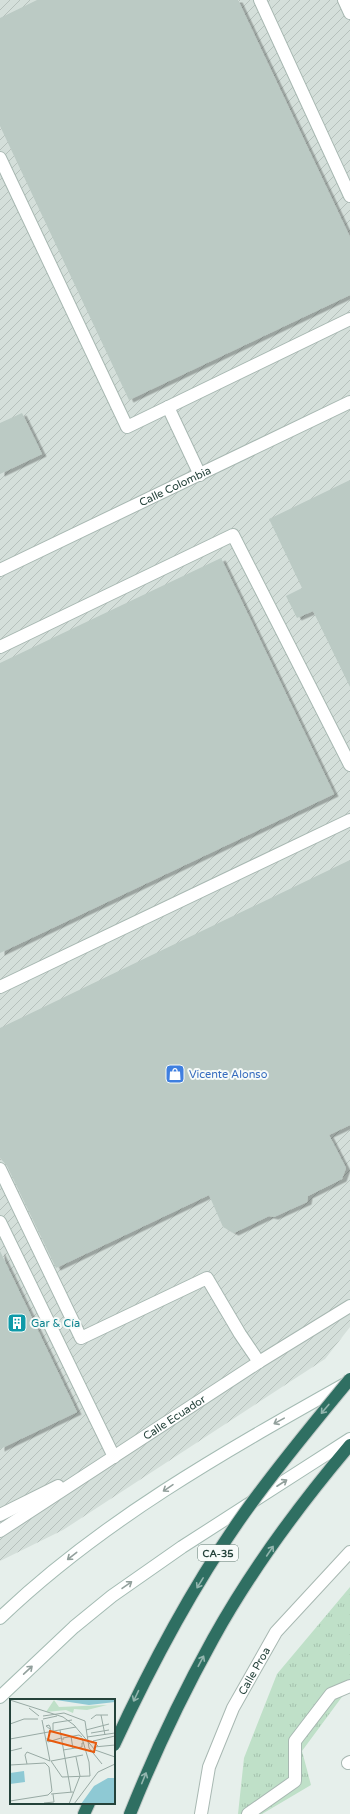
<svg xmlns="http://www.w3.org/2000/svg" width="350" height="1814" viewBox="0 0 350 1814" font-family="'Varela Round',sans-serif">
	<style>
		.industrial { fill: url(#industrial-furrows) }
		.park { fill: url(#park-tufts) }
		.building { fill: #bbcac4; filter: url(#shadow) }
		.lines { fill: none; stroke-linecap: round; stroke-linejoin: round }
		.lane-casing { stroke: #a8b8b2; stroke-width: 14 }
		.street-casing { stroke: #a8b8b2; stroke-width: 14 }
		.secondary-casing { stroke: #a4bbb3; stroke-width: 14 }
		.highway-casing { stroke: #c2cac8; stroke-width: 14 }
		.lane { stroke: #fff; stroke-width: 12 }
		.street { stroke: #fff; stroke-width: 12 }
		.secondary { stroke: #fff; stroke-width: 12 }
		.highway { stroke: #2f6f62; stroke-width: 12 }
		.highway-bridge-casing { stroke: #c2cac8; stroke-width: 14; stroke-linecap: butt }
		.highway-bridge { stroke: #2f6f62; stroke-width: 12 }
		.oneway { stroke: #93b5ae }
		.oneway2 { stroke: #92a09c }
		.labels { text-anchor: middle; stroke-width: 4; stroke-linejoin: round; paint-order: stroke }
		.shield { fill: #f7fbf9; stroke: #637a73; stroke-width: 1 }
		.shield-label { font-size: 10px; font-weight: bold; fill: #24423a }
		.street-label { font-size: 11px; fill: #24423a; stroke: #f7fbf9 }
		.shop-label { font-size: 11px; fill: #366cbe; stroke: #f7fbf9; text-anchor: start }
		.culture-label { font-size: 11px; fill: #0d838f; stroke: #f7fbf9; text-anchor: start }
		.inset-road { fill: none; stroke: #98aaa4; stroke-width: 1 }
		.view { fill: #e8590c; fill-opacity: 0.15; stroke: #e8590c; stroke-width: 2 }
		.inset-edge { fill: none; stroke: #24423a; stroke-width: 2 }
	</style>
	<defs>
		<pattern id="industrial-furrows" width="10" height="10" patternUnits="userSpaceOnUse"><rect width="10" height="10" fill="#d4dfda"/><path d="M-1 1l2-2M0 10L10 0M9 11l2-2" fill="none" stroke="#b6c1bc"/></pattern>
		<pattern id="park-tufts" width="24" height="20" patternUnits="userSpaceOnUse"><rect width="24" height="20" fill="#bfe0c8"/><path d="M3 7l-1-3M5 7V3M7 7l1-3M15 17l-1-3M17 17v-4M19 17l1-3" fill="none" stroke="#a4c1ad"/></pattern>
		<filter id="shadow"><feDropShadow dx="4.5" dy="2.5" stdDeviation="0" flood-color="#0004"/></filter>
	</defs>
	<rect width="100%" height="100%" fill="#e6efeb"/>
	<polygon class="industrial" points="0,0 350,0 350,1327 325,1359 63,1530 0,1561"/>
	<polygon class="park" points="350,1587 350,1686 302,1751 311,1785 262,1814 238,1814 244,1758 277,1674"/>
	<g class="building">
		<polygon points="37,0 238,0 350,237 350,295 129,400 0,126 0,18"/>
		<polygon points="22,413 42,454 0,474 0,423"/>
		<polygon points="350,480 350,687 313,611 297,618 286,596 302,588 269,519"/>
		<polygon points="221,558 334,794 0,953 0,663"/>
		<polygon points="350,860 350,1125 329,1135 346,1168 342,1179 308,1196 307,1202 274,1217 269,1216 234,1233 223,1227 209,1195 56,1268 7,1166 0,1158 0,1028"/>
		<polygon points="0,1251 77,1412 0,1449"/>
	</g>
	<g class="lines">
		<defs>
			<g id="lane">
				<polyline points="260,0 350,196"/>
				<polyline points="0,158 127,427 350,319"/>
				<polyline points="168,407 200,475"/>
				<polyline points="0,647 233,535 350,765"/>
				<polyline points="0,987 350,820"/>
				<polyline points="0,1169 81,1338 207,1278 240,1334 259,1362"/>
				<polyline points="0,1222 114,1457"/>
			</g>
			<g id="street">
				<polyline points="344,0 350,13"/>
				<path id="s1" d="M0,570L350,402"/>
				<polyline points="0,1515 58,1486"/>
				<path id="s2" d="M0,1531L259,1362L350,1306"/>
				<polyline points="348,1763 350,1762"/>
				<path id="s3" d="M201,1814L209,1767L233,1708L276,1632L350,1552"/>
				<polyline points="248,1814 295,1781 295,1741 331,1694 350,1686"/>
			</g>
			<g id="secondary">
				<path d="M0,1618C101,1521 224,1452 345,1384"/>
				<polyline points="0,1697 74,1627 112,1596 182,1547 350,1439"/>
			</g>
			<g id="highway">
				<polyline points="84,1814 89,1803"/>
				<path d="M130,1814C154,1754 182,1695 213,1639C250,1572 301,1503 350,1445"/>
			</g>
		</defs>
		<use href="#lane" class="lane-casing"/>
		<use href="#street" class="street-casing"/>
		<use href="#secondary" class="secondary-casing"/>
		<use href="#highway" class="highway-casing"/>
		<use href="#lane" class="lane"/>
		<use href="#street" class="street"/>
		<use href="#secondary" class="secondary"/>
		<use href="#highway" class="highway"/>
		<defs>
			<path id="highway-bridge" d="M114,1745C151,1665 192,1587 243,1515C276,1468 313,1424 350,1379"/>
		</defs>
		<use href="#highway-bridge" class="highway-bridge-casing"/>
		<use href="#highway-bridge" class="highway-bridge"/>
	</g>
	<defs><path id="oneway-shaft" d="M-6 0H5M1.5-3L5.5 0L1.5 3" fill="none" stroke-width="1.6" stroke-linecap="round" stroke-linejoin="round"/></defs>
	<g class="oneway">
		<use href="#oneway-shaft" transform="translate(325 1409) rotate(130)"/>
		<use href="#oneway-shaft" transform="translate(270 1551) rotate(-56)"/>
		<use href="#oneway-shaft" transform="translate(200 1583) rotate(122)"/>
		<use href="#oneway-shaft" transform="translate(201 1661) rotate(-62)"/>
		<use href="#oneway-shaft" transform="translate(136 1696) rotate(115)"/>
		<use href="#oneway-shaft" transform="translate(144 1778) rotate(-68)"/>
	</g>
	<g class="oneway2">
		<use href="#oneway-shaft" transform="translate(279 1421) rotate(151)"/>
		<use href="#oneway-shaft" transform="translate(282 1483) rotate(-33)"/>
		<use href="#oneway-shaft" transform="translate(168 1488) rotate(146)"/>
		<use href="#oneway-shaft" transform="translate(72 1556) rotate(142)"/>
		<use href="#oneway-shaft" transform="translate(127 1585) rotate(-35)"/>
		<use href="#oneway-shaft" transform="translate(28 1670) rotate(-43)"/>
	</g>
	<defs>
		<symbol id="shop-square" viewBox="-11 -11 22 22"><rect x="-9" y="-9" width="18" height="18" rx="4" fill="#3f7fe0" stroke="#f7fbf9"/><path d="M-5-2.5h2.3a2.7 3.5 0 0 1 5.4 0H5L5.5 6h-11ZM-1.5-2.5h3a1.5 2.3 0 0 0-3 0Z" fill="#fff"/></symbol>
		<symbol id="building-square" viewBox="-11 -11 22 22"><rect x="-9" y="-9" width="18" height="18" rx="4" fill="#0f9aa8" stroke="#f7fbf9"/><path d="M-4-6H4V6H1V3H-1V6H-4ZM-2.5-4.3h1.7v1.8h-1.7ZM.8-4.3h1.7v1.8H.8ZM-2.5-1h1.7V.8h-1.7ZM.8-1h1.7V.8H.8Z" fill="#fff"/></symbol>
	</defs>
	<g fill-rule="evenodd">
		<use href="#shop-square" x="164" y="1063" width="22" height="22"/>
		<use href="#building-square" x="6" y="1312" width="22" height="22"/>
	</g>
	<g class="labels">
		<rect class="shield" x="198" y="1545" width="40" height="16" rx="3"/>
		<g class="shield-label">
			<text x="218" y="1557">CA-35</text>
		</g>
		<g class="street-label">
			<text dy="4" stroke="none"><textPath href="#s1" startOffset="194">Calle Colombia</textPath></text>
			<text dy="4" stroke="none"><textPath href="#s2" startOffset="208">Calle Ecuador</textPath></text>
			<text dy="4" stroke="none"><textPath href="#s3" startOffset="154">Calle Proa</textPath></text>
		</g>
		<g class="shop-label">
			<text x="189" y="1078">Vicente Alonso</text>
		</g>
		<g class="culture-label">
			<text x="31" y="1327">Gar &amp; Cía</text>
		</g>
	</g>
	<g transform="translate(10 1699)">
		<rect width="105" height="105" fill="#e6efeb"/>
		<path d="M44,1L49,8L97,6L77,11L64,10L63,14L56,11L36,13Z" fill="#bfe0c8"/>
		<path d="M105,0V3L79,6L46,1ZM14,72L15,83L0,85V74ZM98,79H105V105H71L84,87Z" fill="#8ec9d4"/>
		<path class="inset-road" d="M0,1L53,18L64,26L85,51L105,58M19,9L29,17M91,16L95,36M33,17L54,14L75,22L79,49L92,65M33,20L47,17M81,20L86,16H98M32,21L40,62M0,25L14,20H28M40,30L36,27L39,26L40,28L41,32M50,31L61,93M76,31L99,25M43,32V24L62,21M81,34L99,31M61,37L63,50M77,38L105,34M37,39L38,43L51,39M0,40L66,28M53,41V39L69,36L72,38M88,47L83,42L105,37M84,48L105,46M53,51L72,48V44H74M0,52L12,49M41,62L52,78L80,77L79,63L72,39M41,62L73,56M17,65L15,56L17,53L40,62M0,66L35,64L39,68L42,92L38,96L0,102M41,95L63,93M34,104L44,103L43,95M59,105L70,77L66,58M64,105L88,73L105,65"/>
		<path class="view" d="M40,32L86,44L84,53L38,41Z"/>
		<rect width="105" height="105" class="inset-edge"/>
	</g>
</svg>
